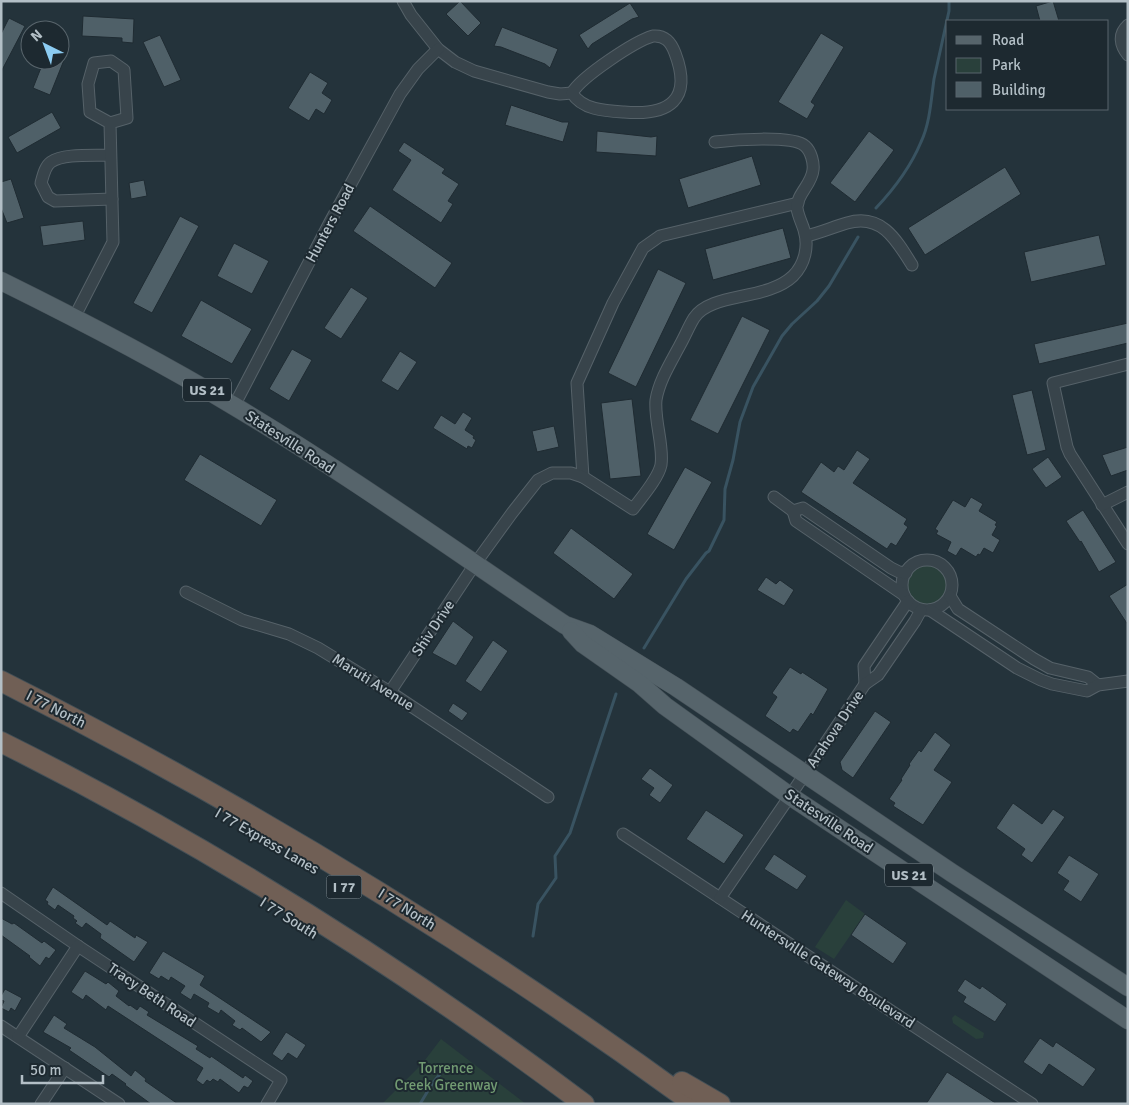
<svg xmlns="http://www.w3.org/2000/svg" width="1129" height="1105" viewBox="0 0 1129 1105" font-family="Signika,sans-serif">
	<style>
		.green { fill: #29403b }
		.lines { fill: none; stroke-linecap: round; stroke-linejoin: round }
		.stream { stroke: #395361; stroke-width: 3 }
		.building { fill: #4f6068; stroke: #1f2b32 }
		.street-casing { stroke: #566269; stroke-width: 13 }
		.primary-casing { stroke: #445057; stroke-width: 19 }
		.highway-casing { stroke: #434f56; stroke-width: 22 }
		.street { stroke: #38444b; stroke-width: 11 }
		.primary { stroke: #56646b; stroke-width: 18 }
		.highway { stroke: #705f55; stroke-width: 20 }
		.labels { text-anchor: middle; stroke-width: 4; stroke-linejoin: round; paint-order: stroke }
		.shield { fill: #1d2930; stroke: #869299; stroke-width: 1 }
		.shield-label { font-size: 14px; font-weight: bold; fill: #b3bfc6 }
		.street-label { font-size: 15px; fill: #b3bfc6; stroke: #1d2930 }
		.park-label { font-size: 15px; fill: #729b72; stroke: #1d2930 }
	</style>
	<rect width="100%" height="100%" fill="#24333b"/>
	<g class="green">
		<circle cx="927" cy="585" r="25"/>
		<polygon points="846,900 865,914 834,959 815,947"/>
		<polygon points="955,1015 984,1033 983,1038 976,1039 953,1023 952,1018"/>
		<polygon points="441,1039 526,1104 382,1104 422,1064"/>
	</g>
	<g class="lines">
		<g class="stream">
			<path d="M876,208C893,190 911,166 921,142C930,123 931,100 934,79C939,56 944,34 949,11V1"/>
			<polyline points="644,648 686,579 706,553 709,551 724,520 725,489 733,460 740,422 753,387 782,336 792,324 817,301 829,286 858,237"/>
			<polyline points="533,936 538,904 556,878 555,856 570,833 616,694"/>
			<polyline points="420,1104 432,1084 444,1069"/>
		</g>
	</g>
	<g class="building">
		<polygon points="460,1 481,23 468,36 446,14"/>
		<polygon points="1053,1 1059,21 1040,21 1036,6"/>
		<polygon points="630,3 639,17 632,19 592,44 588,49 579,35"/>
		<polygon points="83,16 134,19 133,43 122,42 122,38 82,36"/>
		<polygon points="9,18 25,26 1,72 1,34"/>
		<polygon points="502,27 558,49 550,68 545,64 501,47 494,46"/>
		<polygon points="821,33 844,47 811,102 815,105 807,119 778,102"/>
		<polygon points="160,35 181,80 164,87 143,42"/>
		<polygon points="44,60 64,60 50,95 33,88"/>
		<polygon points="310,72 328,83 322,93 332,100 324,114 316,109 309,121 288,108"/>
		<polygon points="511,105 562,122 569,122 563,142 505,125"/>
		<polygon points="52,112 61,128 17,153 8,137"/>
		<polygon points="597,131 651,137 657,136 656,156 596,152"/>
		<polygon points="869,131 894,150 855,202 830,183"/>
		<polygon points="404,142 445,169 442,173 459,184 448,201 453,204 441,223 392,190 411,160 398,151"/>
		<polygon points="752,156 761,185 688,208 679,179"/>
		<polygon points="1005,167 1021,194 925,255 908,228"/>
		<polygon points="11,179 24,218 7,223 1,208 1,182"/>
		<polygon points="144,180 147,196 131,199 129,183"/>
		<polygon points="370,206 452,263 435,288 353,231"/>
		<polygon points="180,216 199,226 152,313 133,303"/>
		<polygon points="83,221 85,240 43,246 40,226"/>
		<polygon points="783,228 791,258 713,280 705,249"/>
		<polygon points="1099,235 1106,265 1031,282 1024,252"/>
		<polygon points="234,243 269,261 252,294 217,276"/>
		<polygon points="658,269 686,283 636,387 608,373"/>
		<polygon points="351,287 368,298 341,339 324,328"/>
		<polygon points="201,300 252,329 232,364 181,336"/>
		<polygon points="742,316 770,330 718,434 690,420"/>
		<polygon points="1128,323 1128,343 1039,364 1034,344"/>
		<polygon points="292,349 312,360 289,401 269,389"/>
		<polygon points="400,351 417,362 398,391 381,381"/>
		<polygon points="1032,390 1046,450 1027,455 1012,395"/>
		<polygon points="632,399 641,476 610,479 601,403"/>
		<polygon points="463,412 472,418 465,430 474,436 473,438 476,440 472,448 468,446 467,449 433,428 441,415 455,424"/>
		<polygon points="554,426 559,447 537,452 532,431"/>
		<polygon points="1128,447 1128,470 1111,476 1102,455"/>
		<polygon points="857,450 870,459 853,483 907,519 904,524 908,527 896,546 891,543 887,549 801,492 821,462 834,472 838,466 844,470"/>
		<polygon points="200,454 277,500 261,526 184,480"/>
		<polygon points="1048,457 1062,477 1046,488 1032,469"/>
		<polygon points="685,467 712,482 674,550 647,534"/>
		<polygon points="971,497 983,504 979,511 997,522 995,525 997,526 992,535 1000,540 993,553 984,548 980,555 978,554 976,557 961,548 956,556 947,551 951,542 936,534 938,531 935,529 953,500 965,507"/>
		<polygon points="1083,510 1116,562 1099,572 1081,541 1080,542 1066,521"/>
		<polygon points="571,528 633,574 614,599 553,553"/>
		<polygon points="766,577 776,584 780,580 794,590 784,606 757,590"/>
		<polygon points="1128,584 1128,625 1109,596"/>
		<polygon points="453,621 474,637 456,666 432,653"/>
		<polygon points="493,640 508,651 481,692 465,681"/>
		<polygon points="790,667 801,674 802,672 828,689 813,715 811,713 798,732 793,729 790,733 765,716 777,697 772,693"/>
		<polygon points="453,703 468,713 462,721 448,711"/>
		<polygon points="875,711 891,722 853,778 842,770 840,762"/>
		<polygon points="935,732 951,745 934,770 952,782 923,825 893,806 895,803 889,799 902,780 901,779 910,765 909,764 919,750 921,752"/>
		<polygon points="650,768 673,785 660,803 649,795 654,788 641,779"/>
		<polygon points="1013,803 1042,824 1053,809 1065,817 1032,863 1021,855 1025,849 996,828"/>
		<polygon points="706,810 744,835 724,864 686,839"/>
		<polygon points="774,854 807,876 797,890 764,869"/>
		<polygon points="1069,855 1099,874 1081,902 1063,890 1069,881 1057,873"/>
		<polygon points="53,887 107,925 110,921 135,938 136,935 148,942 134,962 100,938 101,934 86,923 82,928 75,923 77,921 73,918 74,916 58,905 55,910 47,904 48,902 45,900"/>
		<polygon points="865,914 907,943 893,964 851,935"/>
		<polygon points="1,918 12,924 14,923 42,943 44,941 56,950 49,959 46,957 40,966 29,957 30,956 1,935"/>
		<polygon points="163,951 205,976 200,985 271,1032 261,1042 242,1028 240,1030 232,1025 235,1021 221,1010 219,1014 207,1007 209,1003 194,994 191,1000 180,993 185,986 171,977 169,981 161,976 159,979 149,973"/>
		<polygon points="85,971 106,984 108,982 119,991 116,996 129,1006 130,1005 137,1010 140,1006 149,1012 147,1015 198,1046 196,1049 210,1058 211,1056 243,1078 245,1075 253,1081 248,1088 244,1086 239,1093 220,1079 218,1082 213,1079 210,1082 207,1080 203,1085 196,1080 203,1068 108,1006 106,1010 86,995 83,1000 71,992"/>
		<polygon points="965,979 980,989 982,986 1007,1004 995,1022 963,1002 966,997 957,991"/>
		<polygon points="5,989 22,998 15,1011 11,1008 9,1012 1,1008 4,1001 1,1000 1,996"/>
		<polygon points="54,1015 67,1024 64,1028 95,1047 131,1076 135,1070 146,1079 145,1081 178,1104 151,1104 125,1085 126,1084 112,1074 109,1077 69,1050 71,1048 43,1032"/>
		<polygon points="286,1032 306,1045 297,1059 288,1053 282,1061 272,1054"/>
		<polygon points="1040,1038 1053,1047 1056,1042 1096,1069 1083,1087 1049,1064 1042,1075 1023,1062"/>
		<polygon points="947,1072 997,1104 926,1104"/>
	</g>
	<g class="lines">
		<defs>
			<g id="street">
				<polyline points="403,1 411,15 438,49 455,62 474,71 548,92 560,94 572,93"/>
				<path d="M1128,25C1118,34 1120,45 1128,55"/>
				<path d="M653,36C665,35 671,42 675,53C693,100 669,116 624,112C606,111 582,110 572,93C581,77 635,41 653,36Z"/>
				<path d="M110,155C95,156 64,153 51,162C45,166 43,176 41,183L48,197L55,201L112,199"/>
				<path d="M806,236C820,233 833,227 847,223C881,213 896,239 912,265"/>
				<polyline points="74,318 113,242 110,123 127,118 124,70 111,61 94,63 88,84 90,112 110,123"/>
				<polyline points="1128,364 1053,383 1067,447 1070,454 1128,544"/>
				<polyline points="234,406 330,222 400,94 418,69 438,49"/>
				<polyline points="583,477 577,383 613,303 643,248 660,236 798,203"/>
				<polyline points="774,497 793,511"/>
				<polyline points="1102,505 1128,492"/>
				<circle cx="927" cy="585" r="25"/>
				<polyline points="186,592 242,620 289,634 318,648 390,692 548,797"/>
				<polyline points="904,595 796,521 793,511 803,508 891,568 899,572 906,573"/>
				<polyline points="950,596 958,609 1034,659 1050,668 1088,677 1098,685"/>
				<polyline points="930,610 1017,668 1041,680 1052,684 1087,691 1098,685 1128,681"/>
				<polyline points="865,684 864,666 908,601"/>
				<path d="M390,692L475,564L512,513L538,480L552,473H571L583,477L633,509C641,498 658,479 661,465C664,446 654,420 656,400C659,381 671,362 680,345C685,336 689,326 694,318C711,292 767,301 793,276C805,264 809,246 804,230C802,223 798,216 797,208C796,195 812,184 813,170C814,163 811,151 805,146C793,135 732,140 715,142"/>
				<polyline points="623,834 1032,1104"/>
				<polyline points="1,893 78,946 281,1080 267,1104"/>
				<polyline points="720,898 790,796 865,684 878,675 915,621 921,610"/>
				<polyline points="1,1026 119,1104"/>
				<polyline points="18,1037 78,946"/>
				<polyline points="41,1104 65,1068"/>
			</g>
			<g id="primary">
				<path d="M1,281C80,320 159,361 234,406C348,474 455,551 565,625L590,634L676,687L952,873L1128,987"/>
				<polyline points="571,631 583,644 640,684 665,706 790,796 1128,1020"/>
			</g>
			<g id="highway">
				<path d="M1,681C243,803 475,944 694,1104"/>
				<path d="M1,742C206,844 400,966 584,1104"/>
				<polyline points="682,1082 720,1104"/>
			</g>
		</defs>
		<use href="#street" class="street-casing"/>
		<use href="#primary" class="primary-casing"/>
		<use href="#highway" class="highway-casing"/>
		<use href="#street" class="street"/>
		<use href="#primary" class="primary"/>
		<use href="#highway" class="highway"/>
	</g>
	<g class="labels">
		<g class="shield">
			<rect x="183" y="378.5" width="48" height="23" rx="4"/>
			<rect x="885" y="863.5" width="48" height="23" rx="4"/>
			<rect x="326.5" y="875.5" width="35" height="23" rx="4"/>
		</g>
		<g class="shield-label">
			<text x="207" y="395">US 21</text>
			<text x="909" y="880">US 21</text>
			<text x="344" y="892">I 77</text>
		</g>
		<g class="street-label">
			<text transform="translate(330 223) rotate(-62)" y="5">Hunters Road</text>
			<text transform="translate(290 442) rotate(33)" y="5">Statesville Road</text>
			<text transform="translate(433 628) rotate(-56)" y="5">Shiv Drive</text>
			<text transform="translate(373 682) rotate(32)" y="5">Maruti Avenue</text>
			<text transform="translate(56 709) rotate(27)" y="5">I 77 North</text>
			<text transform="translate(835 729) rotate(-56)" y="5">Arahova Drive</text>
			<text transform="translate(829 821) rotate(34)" y="5">Statesville Road</text>
			<text transform="translate(267 841) rotate(30)" y="5">I 77 Express Lanes</text>
			<text transform="translate(407 909) rotate(32)" y="5">I 77 North</text>
			<text transform="translate(289 918) rotate(32)" y="5">I 77 South</text>
			<text transform="translate(828 969) rotate(33)" y="5">Huntersville Gateway Boulevard</text>
			<text transform="translate(152 995) rotate(34)" y="5">Tracy Beth Road</text>
		</g>
		<g class="park-label">
			<text x="446" y="1073">Torrence<tspan x="446" dy="17">Creek Greenway</tspan></text>
		</g>
	</g>
	<rect width="1129" height="1105" fill="none" stroke="#b3bfc6" stroke-width="5"/>
	<rect x="946" y="20" width="162" height="90" fill="#1d2930" stroke="#59656c"/>
	<rect x="956" y="36" width="25" height="8" fill="#56646b" stroke="#59656c"/>
	<text x="992" y="45" font-size="15" fill="#b3bfc6">Road</text>
	<rect x="956" y="58" width="25" height="15" fill="#29403b" stroke="#59656c"/>
	<text x="992" y="70" font-size="15" fill="#b3bfc6">Park</text>
	<rect x="956" y="82" width="25" height="15" fill="#4f6068" stroke="#59656c"/>
	<text x="992" y="95" font-size="15" fill="#b3bfc6">Building</text>
	<g transform="translate(45 45) rotate(318)"><circle r="24" fill="#1d2930" stroke="#59656c"/>
	<path d="M0-4L9 19L0 12L-9 19Z" fill="#8cccf2"/>
	<text y="-8" font-size="14" font-weight="bold" text-anchor="middle" fill="#b3bfc6">N</text>
	</g>
	<path d="M22 1075v8h81v-8" fill="none" stroke="#b3bfc6" stroke-width="2.5"/>
	<text x="30" y="1075" font-size="15" fill="#b3bfc6" stroke="#1d2930" stroke-width="4" paint-order="stroke">50 m</text>
</svg>
